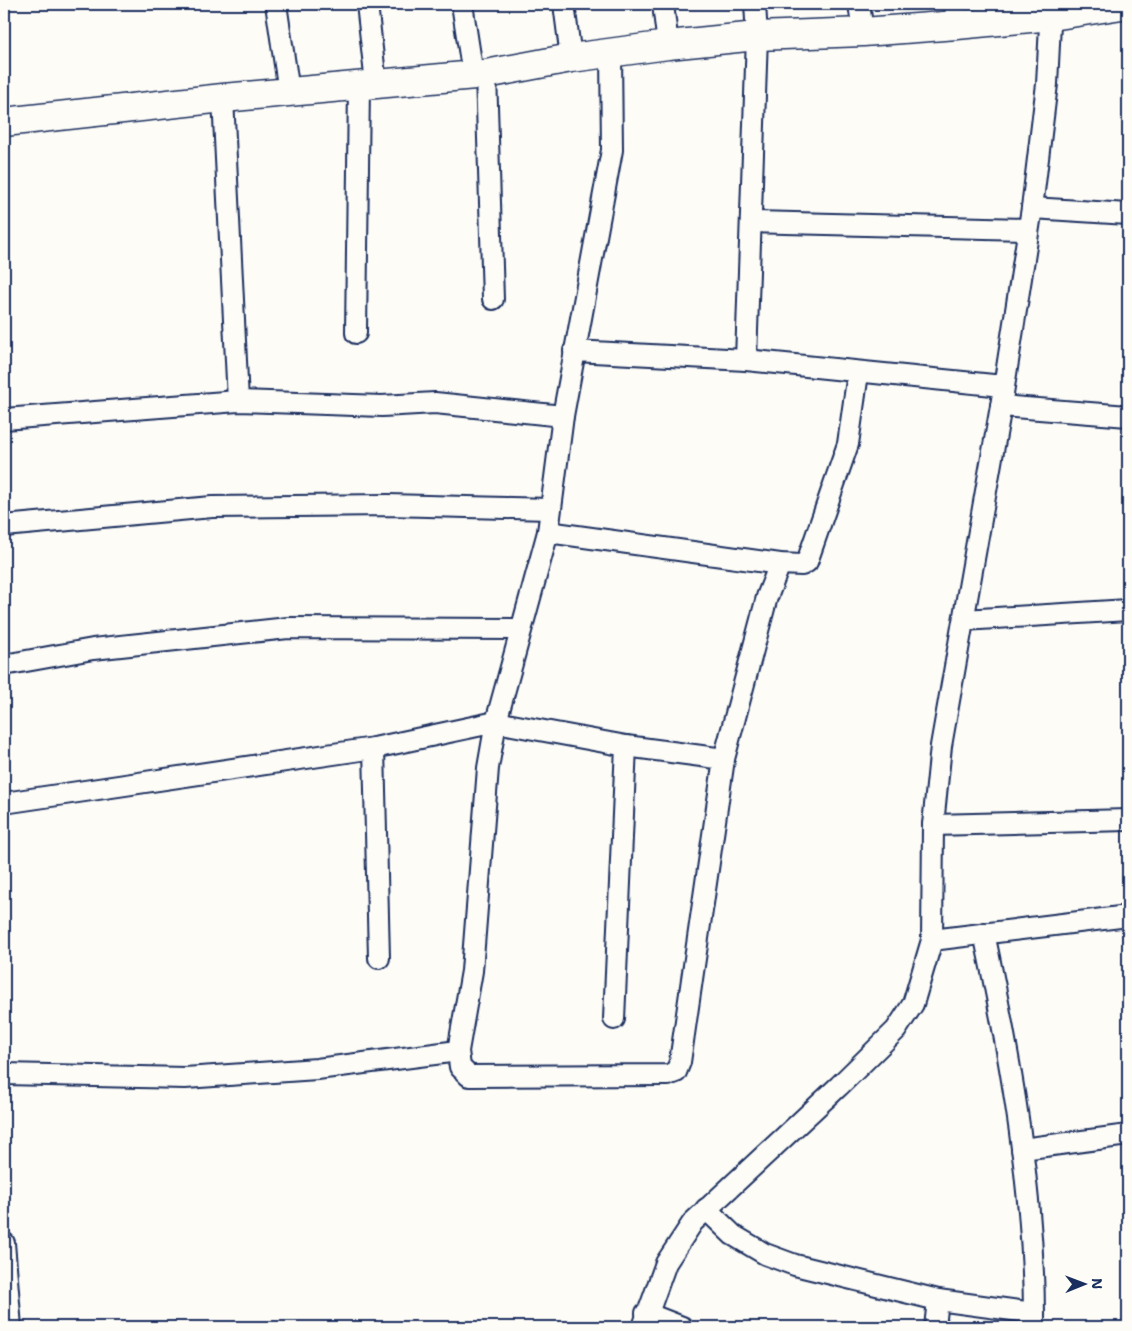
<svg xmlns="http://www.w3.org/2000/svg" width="1132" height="1331" viewBox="0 0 1132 1331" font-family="'Shantell Sans',sans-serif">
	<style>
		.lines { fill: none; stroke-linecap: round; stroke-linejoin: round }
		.street-casing { stroke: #1b2f5e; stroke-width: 24 }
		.secondary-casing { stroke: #1b2f5e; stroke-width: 31 }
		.street { stroke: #fdfcf7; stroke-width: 20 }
		.secondary { stroke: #fdfcf7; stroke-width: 28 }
	</style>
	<rect width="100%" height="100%" fill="#fdfcf7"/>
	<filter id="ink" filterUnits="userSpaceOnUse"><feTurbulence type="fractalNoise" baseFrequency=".02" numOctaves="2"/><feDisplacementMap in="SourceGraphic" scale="10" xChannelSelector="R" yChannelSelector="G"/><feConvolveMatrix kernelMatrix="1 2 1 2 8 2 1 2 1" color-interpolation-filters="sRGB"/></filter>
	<g filter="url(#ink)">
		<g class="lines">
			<defs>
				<g id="street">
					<polyline points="276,4 289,92"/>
					<polyline points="367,4 376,84"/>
					<polyline points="462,4 473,75"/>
					<polyline points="564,4 571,58"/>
					<polyline points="663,4 668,45"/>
					<polyline points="859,4 863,32"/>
					<polyline points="955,4 957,25"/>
					<polyline points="611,53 612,150 563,416 548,532 496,722 488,768 472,971 458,1051 460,1067 469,1076 668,1075 676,1072 680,1062 724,759 767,597 780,564"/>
					<polyline points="486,74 493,299"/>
					<polyline points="223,98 238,401"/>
					<polyline points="1032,208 1128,214"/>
					<polyline points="751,222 1027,229"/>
					<polyline points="356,333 359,86"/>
					<polyline points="574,351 746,360 1003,386"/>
					<polyline points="746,360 757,36 755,4"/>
					<polyline points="1001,406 1128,416"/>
					<polyline points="4,419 238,401 382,406 435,403 563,416"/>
					<polyline points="4,526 212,507 388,505 550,509"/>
					<polyline points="548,532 780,564 802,565 807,562 848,444 858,373"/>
					<polyline points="964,620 1128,610"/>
					<polyline points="4,665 93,649 288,628 521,629"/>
					<polyline points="374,748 379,958"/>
					<polyline points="4,803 374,748 496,722 626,746 724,759"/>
					<polyline points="933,825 1128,820"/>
					<path d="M984,933C1011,1062 1035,1195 1034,1327"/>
					<polyline points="932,940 1128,916"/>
					<polyline points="614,1019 626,746"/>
					<polyline points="4,1074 185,1078 317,1069 458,1051"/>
					<polyline points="1022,1149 1128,1135"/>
					<polyline points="706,1209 733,1235 765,1254 795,1265 938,1300 1034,1313"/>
					<polyline points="4,1243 11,1327"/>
					<polyline points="646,1313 682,1327"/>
					<polyline points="643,1327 666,1263 693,1222 839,1086 896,1030 913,1004 932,940 933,825 941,746 1001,406 1032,208 1047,84 1051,4"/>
					<polyline points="935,1327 938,1300"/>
				</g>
				<polyline id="secondary" points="4,122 223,98 486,74 571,58 668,45 757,36 863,32 957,25 1052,16 1128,4"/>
			</defs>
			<use href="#street" class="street-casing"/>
			<use href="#secondary" class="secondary-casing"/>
			<use href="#street" class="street"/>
			<use href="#secondary" class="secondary"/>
		</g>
	</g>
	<rect width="1132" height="1331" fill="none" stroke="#fdfcf7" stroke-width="20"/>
	<rect x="10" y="10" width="1112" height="1311" fill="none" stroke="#1b2f5e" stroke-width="2" filter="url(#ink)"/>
	<g transform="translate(1084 1284) rotate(89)" stroke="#fdfcf7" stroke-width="4" paint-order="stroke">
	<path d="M0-4L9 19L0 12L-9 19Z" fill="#1b2f5e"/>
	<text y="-8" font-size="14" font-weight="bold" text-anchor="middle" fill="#1b2f5e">N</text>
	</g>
</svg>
